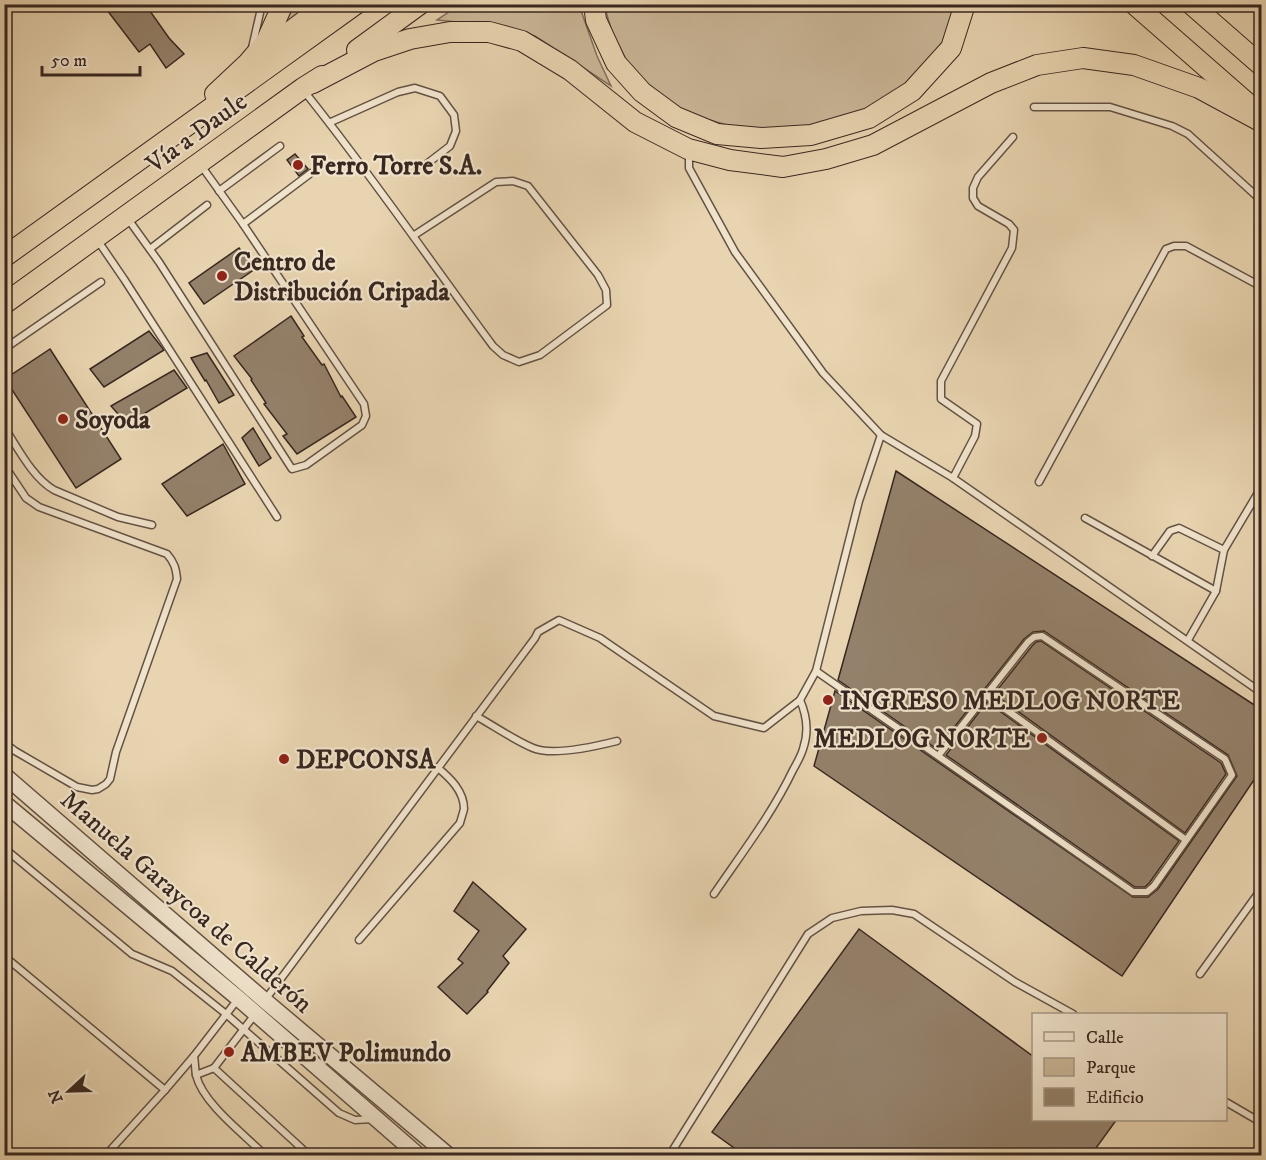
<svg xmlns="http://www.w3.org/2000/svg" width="1266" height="1160" viewBox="0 0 1266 1160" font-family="'IM FELL DW Pica',serif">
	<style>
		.green { fill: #cab798; stroke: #816f5c; stroke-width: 1.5 }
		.building { fill: #94816b; stroke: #382720; stroke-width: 1.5 }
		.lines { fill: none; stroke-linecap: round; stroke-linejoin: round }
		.service-casing { stroke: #645244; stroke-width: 9 }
		.tertiary-casing { stroke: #645244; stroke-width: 18 }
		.trunk-casing { stroke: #382720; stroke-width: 22 }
		.service { stroke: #f0e3cc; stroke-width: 6 }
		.tertiary { stroke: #f0e3cc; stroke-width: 15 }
		.trunk { stroke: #e8d4b0; stroke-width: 20 }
		.poi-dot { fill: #8f2418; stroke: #f0e3cc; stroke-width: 2 }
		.labels { text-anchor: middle; stroke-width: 4.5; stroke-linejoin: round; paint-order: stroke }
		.street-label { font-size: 26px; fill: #382720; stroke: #f0e3cc }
		.poi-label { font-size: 26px; font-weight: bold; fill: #382720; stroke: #f0e3cc; text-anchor: start }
	</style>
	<rect width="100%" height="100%" fill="#e8d4b0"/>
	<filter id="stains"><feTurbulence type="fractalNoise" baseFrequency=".00333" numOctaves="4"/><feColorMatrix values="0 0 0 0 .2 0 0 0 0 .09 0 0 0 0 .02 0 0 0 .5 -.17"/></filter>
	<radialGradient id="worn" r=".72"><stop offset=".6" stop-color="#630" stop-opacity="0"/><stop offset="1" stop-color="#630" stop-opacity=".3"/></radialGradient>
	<g class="green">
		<polygon points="290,5 319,5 274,38"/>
		<polygon points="459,5 579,5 597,56 611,86 535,36 486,25 437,20"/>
		<polygon points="604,5 955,5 948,36 920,72 876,106 811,128 773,130 731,126 695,116 663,99 632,70 613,35"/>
	</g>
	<g class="building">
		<polygon points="121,4 145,4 169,38 184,54 166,68 150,44 139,52 107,10"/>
		<polygon points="295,154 308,169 299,176 287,160"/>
		<polygon points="239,248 255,269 204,304 189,283"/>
		<polygon points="291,316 304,336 302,337 322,365 324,364 341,397 342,396 356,417 297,454 283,436 287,434 264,404 266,403 251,380 252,379 234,356"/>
		<polygon points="149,331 164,350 104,387 90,369"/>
		<polygon points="50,349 121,459 76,488 5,379"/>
		<polygon points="207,353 234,395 219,403 206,380 205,381 191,358"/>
		<polygon points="174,370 187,388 127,424 111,406"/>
		<polygon points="253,428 271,458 259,466 242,438"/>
		<polygon points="223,444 245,484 187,516 162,484"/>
		<polygon points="896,471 1262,710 1262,768 1122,976 814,766 835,691 1133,897 1148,897 1158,889 1237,776 1228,755 1044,631 1033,632 1024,639 937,749 838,680"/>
		<polygon points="1041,641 1221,763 1226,774 1185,833 994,694 1032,646 1036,642"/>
		<polygon points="987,702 1179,841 1150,882 1145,887 1135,887 946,755"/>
		<polygon points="473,882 526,929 503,956 509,963 487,991 488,992 467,1014 438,987 463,963 458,959 479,931 454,911"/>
		<polygon points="859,929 1034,1057 1034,1119 1117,1119 1091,1155 744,1155 712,1132"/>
	</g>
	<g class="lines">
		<defs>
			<g id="service">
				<polyline points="252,48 262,4"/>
				<path d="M304,91C370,173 430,261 493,346L503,355L519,362L540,355L607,305L606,290L598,275L528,186L513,181L496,182L413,236"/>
				<polyline points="1034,107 1110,107 1172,126 1188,134 1262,201"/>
				<polyline points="331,122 398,92 415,88 440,96 454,115 456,131 450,146 424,166"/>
				<polyline points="689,152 689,168 735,252 823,373 881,435 953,478 1262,693"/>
				<polyline points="219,191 280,146"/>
				<polyline points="128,219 159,262 292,469 306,465 362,425 366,416 364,404 243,224 200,164"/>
				<polyline points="243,224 311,173"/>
				<polyline points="98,241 124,279 277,517"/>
				<polyline points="150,249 207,205"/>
				<polyline points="4,349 101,282"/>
				<path d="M4,427C18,448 32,477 54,490L118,517L152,525"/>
				<path d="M4,465L26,498L39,507L167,554C174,562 176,568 177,579L116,752L110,779L106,784L98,789L92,790L77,787L15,751L4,743"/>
				<polyline points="953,478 975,436 977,424 941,399 941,381 1012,248 1014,230 1009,224 978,206 973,198 973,188 978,177 1013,137"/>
				<polyline points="1039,482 1166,249 1174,246 1186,246 1262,287"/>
				<polyline points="1085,518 1216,591"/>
				<polyline points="1152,556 1170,531 1179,528 1224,550"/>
				<polyline points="1188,640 1216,591 1224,550 1262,486"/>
				<polyline points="816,671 1133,892 1147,892 1154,886 1232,775 1225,759 1042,636 1034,637 1028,642 938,756"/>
				<polyline points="986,695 1186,840"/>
				<path d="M476,716C494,726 514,740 533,748C552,756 597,746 617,741"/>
				<polyline points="4,848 132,954 172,971 226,1014 339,1113 355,1120 374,1119"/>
				<path d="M714,894C742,853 772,814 793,770C797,763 801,756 803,749C809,732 807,716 800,700"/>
				<path d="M359,940L460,823C461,819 463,813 464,809C464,791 450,778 438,768"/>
				<polyline points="4,956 165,1090"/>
				<polyline points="1200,974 1262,888"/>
				<path d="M238,999L194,1056C195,1062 195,1069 196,1075C203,1104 245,1135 266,1156"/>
				<polyline points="265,1000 535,638 538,632 559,620 600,638 714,716 764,728 800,700 816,671 859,501 881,435"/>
				<polyline points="214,1068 310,1156"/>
				<polyline points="196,1075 214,1068 256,1013"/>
				<polyline points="1226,1102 1262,1123"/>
				<polyline points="105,1156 165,1090 194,1056"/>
				<polyline points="669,1156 808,934 832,918 861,911 892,910 914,914 1015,982 1073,1014"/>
			</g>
			<g id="tertiary">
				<polyline points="4,775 264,1000 449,1156"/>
				<polyline points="4,803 238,998 419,1156"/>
			</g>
			<g id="trunk">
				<polyline points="594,4 596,20 616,63 642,92 676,117 717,134 761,138 811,135 869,118 912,91 951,48 965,4"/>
				<polyline points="1134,4 1254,109"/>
				<polyline points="1191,4 1262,66"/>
				<polyline points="357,50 420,4"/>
				<polyline points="263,52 327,4"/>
				<polyline points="313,83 374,51 410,39 450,32 489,32 522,41 570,70 635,122 688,149 730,160 783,167 826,159 873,145 991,83 1037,65 1083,58 1134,65 1199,88 1262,122"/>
				<polyline points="215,94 248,63 266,42 283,4"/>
				<polyline points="4,257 356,4"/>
				<polyline points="4,304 303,88 322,76"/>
			</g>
		</defs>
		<use href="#service" class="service-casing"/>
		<use href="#tertiary" class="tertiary-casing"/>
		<use href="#trunk" class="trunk-casing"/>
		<use href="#service" class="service"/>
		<use href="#tertiary" class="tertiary"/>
		<use href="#trunk" class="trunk"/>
	</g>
	<g class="poi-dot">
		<circle cx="298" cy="165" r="6"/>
		<circle cx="222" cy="276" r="6"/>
		<circle cx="63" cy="419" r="6"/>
		<circle cx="828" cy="700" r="6"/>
		<circle cx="1042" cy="738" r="6"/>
		<circle cx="284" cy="759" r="6"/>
		<circle cx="229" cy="1052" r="6"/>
	</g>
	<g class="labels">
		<g class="street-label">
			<text transform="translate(196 132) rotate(-36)" y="9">Vía a Daule</text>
			<text transform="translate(187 901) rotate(41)" y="9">Manuela Garaycoa de Calderón</text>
		</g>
		<g class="poi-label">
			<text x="310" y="174">Ferro Torre S.A.</text>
			<text x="234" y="270">Centro de<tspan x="234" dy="30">Distribución Cripada</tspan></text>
			<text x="75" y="428">Soyoda</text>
			<text x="840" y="709">INGRESO MEDLOG NORTE</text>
			<text x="1030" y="747" text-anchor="end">MEDLOG NORTE</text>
			<text x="296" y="768">DEPCONSA</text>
			<text x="241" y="1061">AMBEV Polimundo</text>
		</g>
	</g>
	<rect width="1266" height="1160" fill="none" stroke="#e8d4b0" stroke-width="24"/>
	<rect x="6" y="6" width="1254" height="1148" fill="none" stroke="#382720" stroke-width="3"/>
	<rect x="12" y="12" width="1242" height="1136" fill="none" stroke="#382720" stroke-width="1.5"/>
	<rect x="1032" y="1013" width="195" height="108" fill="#f0e3cc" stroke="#a69887" stroke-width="1.5"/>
	<rect x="1044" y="1032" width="30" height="9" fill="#f0e3cc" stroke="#a69887" stroke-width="1.5"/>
	<text x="1086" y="1043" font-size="18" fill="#382720">Calle</text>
	<rect x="1044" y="1058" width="30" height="18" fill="#cab798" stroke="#a69887" stroke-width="1.5"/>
	<text x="1086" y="1073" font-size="18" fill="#382720">Parque</text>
	<rect x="1044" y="1088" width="30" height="18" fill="#94816b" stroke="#a69887" stroke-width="1.5"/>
	<text x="1086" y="1103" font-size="18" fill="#382720">Edificio</text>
	<g transform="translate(69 1091) rotate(248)" stroke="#f0e3cc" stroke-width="4.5" paint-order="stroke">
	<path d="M0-4.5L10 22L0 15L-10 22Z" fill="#382720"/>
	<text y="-9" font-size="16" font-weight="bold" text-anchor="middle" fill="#382720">N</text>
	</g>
	<path d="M42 66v9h98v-9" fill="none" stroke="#382720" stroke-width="3"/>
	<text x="51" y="66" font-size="18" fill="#382720" stroke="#f0e3cc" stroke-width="4.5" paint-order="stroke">50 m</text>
	<rect width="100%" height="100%" filter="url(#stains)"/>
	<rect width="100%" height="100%" fill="url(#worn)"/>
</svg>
